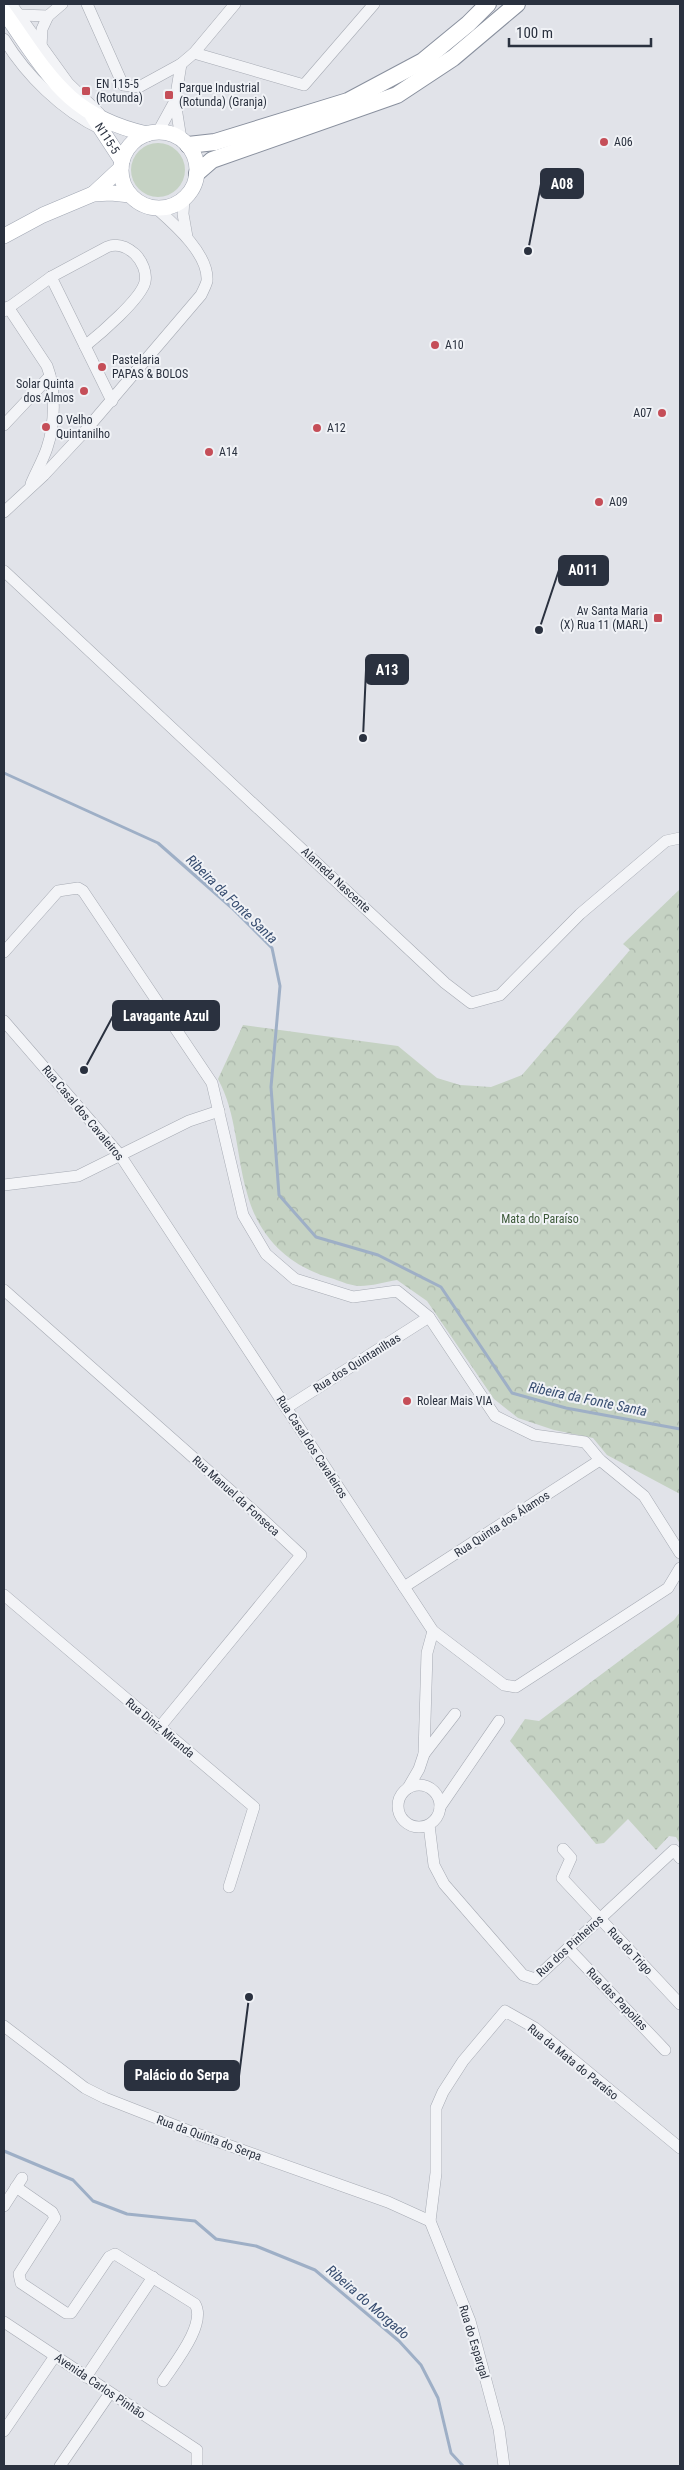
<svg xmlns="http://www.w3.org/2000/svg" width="684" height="2470" viewBox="0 0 684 2470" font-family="'Roboto Condensed',sans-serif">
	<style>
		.green { fill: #c5d2c3 }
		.forest { fill: url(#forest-crowns) }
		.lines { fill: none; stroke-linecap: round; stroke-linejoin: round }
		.stream { stroke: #9eafc6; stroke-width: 3 }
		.minor-casing { stroke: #a6aab3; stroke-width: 12 }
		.major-casing { stroke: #a1a7b3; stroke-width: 16 }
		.highway-casing { stroke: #89909e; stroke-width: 18 }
		.minor { stroke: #f3f4f7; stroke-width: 11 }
		.major { stroke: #fff; stroke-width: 15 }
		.highway { stroke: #fff; stroke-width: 16 }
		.poi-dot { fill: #c54e58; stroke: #f0f2f6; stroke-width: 2 }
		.labels { text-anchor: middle; stroke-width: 4; stroke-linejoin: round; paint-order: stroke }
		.poi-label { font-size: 12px; fill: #2a313f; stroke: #f0f2f6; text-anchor: start }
		.street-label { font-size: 12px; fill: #2a313f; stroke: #f0f2f6 }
		.park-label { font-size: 12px; fill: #3d5a39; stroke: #f0f2f6 }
		.water-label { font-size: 14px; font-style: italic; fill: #374d70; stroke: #f0f2f6 }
		.leader { fill: none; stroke: #2a313f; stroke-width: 2 }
		.callout-dot { fill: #2a313f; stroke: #f0f2f6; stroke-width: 2 }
		.callout { fill: #2a313f; stroke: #2a313f; stroke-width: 2 }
		.callout-label { font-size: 14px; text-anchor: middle; font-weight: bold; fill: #fff }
	</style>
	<defs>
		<pattern id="forest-crowns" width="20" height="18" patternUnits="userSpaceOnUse" patternTransform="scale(1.25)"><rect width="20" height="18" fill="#c5d2c3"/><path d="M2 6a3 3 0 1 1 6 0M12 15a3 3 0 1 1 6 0" fill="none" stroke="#a9b5a9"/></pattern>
	</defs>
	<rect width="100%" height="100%" fill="#e1e3e9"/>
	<circle class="green" cx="158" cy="170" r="27"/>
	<g class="forest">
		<path d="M680,889V1494L607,1455L593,1438L554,1430L518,1418L494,1399L427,1301L397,1280C385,1282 372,1286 360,1286C352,1286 342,1282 334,1279C289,1267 259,1238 247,1193C236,1155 237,1114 218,1079L243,1025L398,1046L437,1078L460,1085L491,1087L522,1075L630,950L623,944Z"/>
		<polygon points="680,1612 680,1844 676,1837 669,1836 656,1850 628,1819 604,1843 596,1844 510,1741 525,1719 539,1721 674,1620"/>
	</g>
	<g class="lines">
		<g class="stream">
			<polyline points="4,773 158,843 232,908 272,948 280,986 271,1087 279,1195 316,1237 378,1255 441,1287 512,1393 566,1408 680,1429"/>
			<polyline points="4,2151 73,2180 93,2201 127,2214 195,2221 216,2239 256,2246 315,2270 399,2341 421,2365 438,2398 451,2453 463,2466"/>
		</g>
		<defs>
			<g id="minor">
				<polyline points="11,4 68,83 99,113"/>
				<polyline points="87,4 123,85 139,87 181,64 194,53 235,4"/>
				<polyline points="20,15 48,16 62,4"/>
				<path d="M4,39C26,75 62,111 101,129"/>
				<polyline points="41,47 42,29 48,16"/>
				<polyline points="194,53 304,85 374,4"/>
				<polyline points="175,101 181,139"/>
				<polyline points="158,132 175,101 181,64"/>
				<polyline points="184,199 183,214 187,237"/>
				<polyline points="51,277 112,401"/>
				<path d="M8,307L47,366C56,389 55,425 47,448C43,460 36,472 31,484"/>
				<path d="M4,311L51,277L107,247C117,243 127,247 135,254C142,261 147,272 145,282C141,299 100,334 85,346"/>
				<polyline points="4,425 50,376"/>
				<path d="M4,512L44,475L85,431L201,295C203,291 206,285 207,281C209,254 174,224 156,208"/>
				<polyline points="4,571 445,983 471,1003 500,995 580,914 666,841 680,838"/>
				<polyline points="4,952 58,891 78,888 83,891 212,1083 243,1215 266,1254 295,1279 353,1297 397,1291 429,1317 495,1416 534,1435 585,1442 600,1460 644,1496 680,1553"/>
				<polyline points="4,1021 120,1155 433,1631 504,1685 516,1687 668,1588 680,1568"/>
				<polyline points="4,1185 78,1176 189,1121 219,1111"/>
				<polyline points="4,1290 256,1513 301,1555 159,1728"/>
				<polyline points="286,1408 429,1317"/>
				<polyline points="404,1587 600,1460"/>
				<polyline points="4,1595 254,1807 229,1887"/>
				<polyline points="424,1754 455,1714"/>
				<circle cx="419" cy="1806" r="21"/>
				<polyline points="408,1788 419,1769 424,1754 427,1653 433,1631"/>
				<polyline points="440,1807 499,1721"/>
				<polyline points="429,1825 434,1865 444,1884 523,1975 535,1979 674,1850 680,1858"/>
				<polyline points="563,1849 571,1858 562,1878 680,2004"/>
				<polyline points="568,1948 665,2050"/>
				<polyline points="4,2026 85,2088 105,2098 197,2134 388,2202 430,2221"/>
				<path d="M16,2187L52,2212L55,2218L19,2274L21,2283L66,2313H71L109,2257L115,2254L195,2304C207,2324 174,2364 163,2381"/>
				<polyline points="4,2206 22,2178"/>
				<polyline points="4,2322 197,2450 197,2466"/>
				<polyline points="86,2377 153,2277"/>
				<polyline points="4,2431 55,2356"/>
				<polyline points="60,2466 110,2393"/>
				<polyline points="504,2466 499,2429 470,2321 430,2221 436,2173 436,2108 443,2092 463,2061 505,2011 535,2028 680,2148"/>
			</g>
			<g id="major">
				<path d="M4,12C48,74 67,116 147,134"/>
				<path id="s1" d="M92,115L122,161"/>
				<circle cx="159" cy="170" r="38"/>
				<polyline points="93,194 121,168"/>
				<polyline points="4,236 43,215 93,194 111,193 130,195"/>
			</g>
			<g id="highway">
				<polyline points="188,145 215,142 348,101 423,61 468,24 488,4"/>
				<polyline points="197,173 212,160 397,95 453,58 517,4"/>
			</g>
		</defs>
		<use href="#minor" class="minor-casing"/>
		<use href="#major" class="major-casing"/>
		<use href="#highway" class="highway-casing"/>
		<use href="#minor" class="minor"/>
		<use href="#major" class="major"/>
		<use href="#highway" class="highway"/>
	</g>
	<g class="poi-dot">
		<rect x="81" y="86" width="10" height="10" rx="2.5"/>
		<rect x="164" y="90" width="10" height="10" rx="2.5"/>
		<circle cx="604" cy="142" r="5"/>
		<circle cx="435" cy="345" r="5"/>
		<circle cx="102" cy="367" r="5"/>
		<circle cx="84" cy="391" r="5"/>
		<circle cx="662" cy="413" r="5"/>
		<circle cx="46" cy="427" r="5"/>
		<circle cx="317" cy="428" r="5"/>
		<circle cx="209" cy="452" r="5"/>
		<circle cx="599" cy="502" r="5"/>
		<rect x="653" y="613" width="10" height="10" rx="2.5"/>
		<circle cx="407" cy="1401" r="5"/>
	</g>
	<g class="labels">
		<g class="poi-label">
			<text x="96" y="88">EN 115-5<tspan x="96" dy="14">(Rotunda)</tspan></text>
			<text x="179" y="92">Parque Industrial<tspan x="179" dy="14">(Rotunda) (Granja)</tspan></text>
			<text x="614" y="146">A06</text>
			<text x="445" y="349">A10</text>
			<text x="112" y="364">Pastelaria<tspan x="112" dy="14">PAPAS &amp; BOLOS</tspan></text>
			<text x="74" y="388" text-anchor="end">Solar Quinta<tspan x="74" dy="14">dos Almos</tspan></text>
			<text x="652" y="417" text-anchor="end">A07</text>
			<text x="56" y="424">O Velho<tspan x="56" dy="14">Quintanilho</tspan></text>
			<text x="327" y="432">A12</text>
			<text x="219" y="456">A14</text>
			<text x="609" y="506">A09</text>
			<text x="648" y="615" text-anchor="end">Av Santa Maria<tspan x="648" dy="14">(X) Rua 11 (MARL)</tspan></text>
			<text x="417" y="1405">Rolear Mais VIA</text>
		</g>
		<g class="street-label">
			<text dy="4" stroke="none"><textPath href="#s1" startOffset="28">N115-5</textPath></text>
			<text transform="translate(336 880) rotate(43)" y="4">Alameda Nascente</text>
			<text transform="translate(83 1113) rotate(50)" y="4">Rua Casal dos Cavaleiros</text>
			<text transform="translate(357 1363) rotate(-32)" y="4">Rua dos Quintanilhas</text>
			<text transform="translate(312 1447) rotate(57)" y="4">Rua Casal dos Cavaleiros</text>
			<text transform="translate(236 1496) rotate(42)" y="4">Rua Manuel da Fonseca</text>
			<text transform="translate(502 1524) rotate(-33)" y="4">Rua Quinta dos Álamos</text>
			<text transform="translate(160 1728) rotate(40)" y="4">Rua Diniz Miranda</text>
			<text transform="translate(570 1946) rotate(-42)" y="4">Rua dos Pinheiros</text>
			<text transform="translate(630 1951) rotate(47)" y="4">Rua do Trigo</text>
			<text transform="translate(617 1999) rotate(46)" y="4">Rua das Papoilas</text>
			<text transform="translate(573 2062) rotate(39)" y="4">Rua da Mata do Paraíso</text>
			<text transform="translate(209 2138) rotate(20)" y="4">Rua da Quinta do Serpa</text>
			<text transform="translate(474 2342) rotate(73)" y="4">Rua do Espargal</text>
			<text transform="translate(100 2386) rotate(34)" y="4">Avenida Carlos Pinhão</text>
		</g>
		<g class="park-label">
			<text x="540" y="1223">Mata do Paraíso</text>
		</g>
		<g class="water-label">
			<text transform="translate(232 899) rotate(44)" y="5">Ribeira da Fonte Santa</text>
			<text transform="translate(588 1399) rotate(12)" y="5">Ribeira da Fonte Santa</text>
			<text transform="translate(368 2302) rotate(41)" y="5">Ribeira do Morgado</text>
		</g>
	</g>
	<path class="leader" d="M528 251L541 184M539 630L559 570M363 738L366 670M84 1070L113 1016M249 1997L239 2076"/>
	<g class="callout-dot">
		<circle cx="528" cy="251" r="5"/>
		<circle cx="539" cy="630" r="5"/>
		<circle cx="363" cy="738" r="5"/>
		<circle cx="84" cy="1070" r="5"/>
		<circle cx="249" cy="1997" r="5"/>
	</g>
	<g class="callout">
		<rect x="541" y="169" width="42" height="29" rx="5"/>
		<rect x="559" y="556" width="49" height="29" rx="5"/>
		<rect x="366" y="655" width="42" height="29" rx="5"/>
		<rect x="113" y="1001" width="106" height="29" rx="5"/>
		<rect x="125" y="2061" width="114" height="29" rx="5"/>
	</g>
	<g class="callout-label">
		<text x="562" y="189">A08</text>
		<text x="583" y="575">A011</text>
		<text x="387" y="675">A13</text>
		<text x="166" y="1021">Lavagante Azul</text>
		<text x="182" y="2080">Palácio do Serpa</text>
	</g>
	<rect width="684" height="2470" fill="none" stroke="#2a313f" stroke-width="10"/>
	<path d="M509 38v8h142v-8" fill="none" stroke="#2a313f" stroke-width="2.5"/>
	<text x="516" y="38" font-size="15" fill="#2a313f" stroke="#f0f2f6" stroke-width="4" paint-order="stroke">100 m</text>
</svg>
